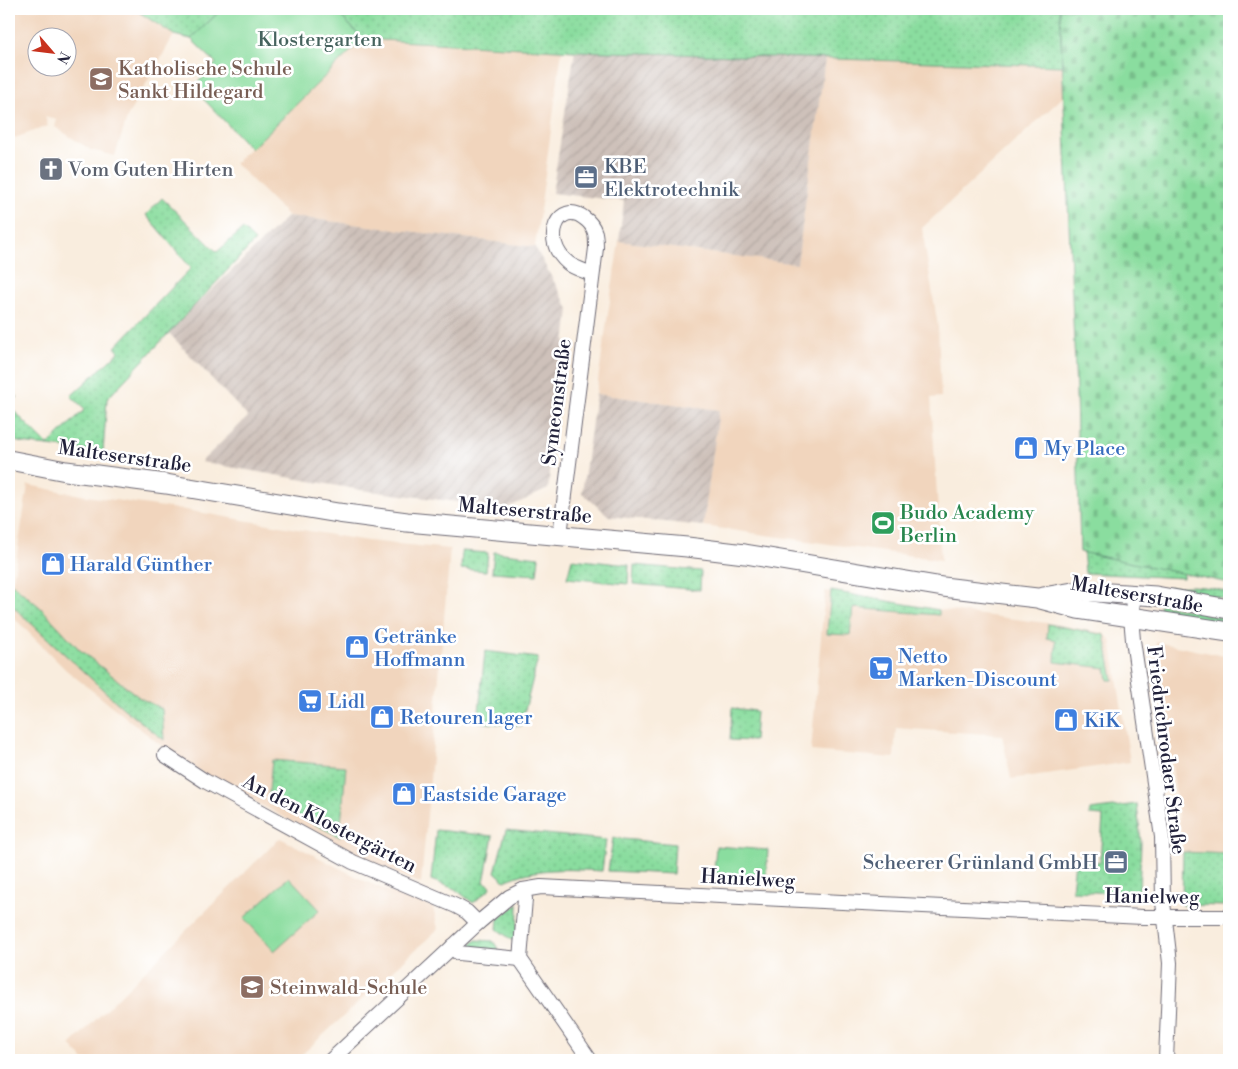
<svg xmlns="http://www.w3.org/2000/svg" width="1238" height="1069" viewBox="0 0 1238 1069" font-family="'Libre Bodoni',serif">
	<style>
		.built { fill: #f1d5bd; fill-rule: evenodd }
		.industrial { fill: url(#industrial-furrows) }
		.grass { fill: url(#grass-dots); stroke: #56806d }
		.cemetery { fill: url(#cemetery-stones); stroke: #56806d }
		.garden { fill: #8add9f; stroke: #56806d }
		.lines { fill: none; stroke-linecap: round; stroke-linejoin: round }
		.street-casing { stroke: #6d6974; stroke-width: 16 }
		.secondary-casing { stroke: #6d6974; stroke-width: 21 }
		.street { stroke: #fff; stroke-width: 14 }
		.secondary { stroke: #fff; stroke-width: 19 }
		.labels { text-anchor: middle; stroke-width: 5; stroke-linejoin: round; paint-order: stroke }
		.park-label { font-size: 20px; fill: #46635e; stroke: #fff }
		.education-label { font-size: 20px; fill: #785e54; stroke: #fff; text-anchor: start }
		.service-label { font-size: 20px; fill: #4e5e75; stroke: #fff; text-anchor: start }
		.worship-label { font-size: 20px; fill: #5b616d; stroke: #fff; text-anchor: start }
		.street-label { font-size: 20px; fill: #22223b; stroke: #fff }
		.shop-label { font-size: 20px; fill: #366cbe; stroke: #fff; text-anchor: start }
		.leisure-label { font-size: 20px; fill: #27864d; stroke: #fff; text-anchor: start }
	</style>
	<defs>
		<pattern id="industrial-furrows" width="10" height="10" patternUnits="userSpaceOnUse" patternTransform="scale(1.25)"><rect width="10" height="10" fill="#cec1ba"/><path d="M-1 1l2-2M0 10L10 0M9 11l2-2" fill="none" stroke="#b1a6a1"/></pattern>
		<pattern id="grass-dots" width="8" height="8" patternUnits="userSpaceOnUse" patternTransform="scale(1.25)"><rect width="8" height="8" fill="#8add9f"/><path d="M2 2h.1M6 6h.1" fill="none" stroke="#77bd8a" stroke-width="1.8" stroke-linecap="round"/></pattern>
		<pattern id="cemetery-stones" width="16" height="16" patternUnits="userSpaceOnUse" patternTransform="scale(1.25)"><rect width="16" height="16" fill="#8add9f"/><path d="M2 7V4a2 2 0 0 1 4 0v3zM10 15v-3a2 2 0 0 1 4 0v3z" fill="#77bd8a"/></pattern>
	</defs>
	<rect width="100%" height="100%" fill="#fff"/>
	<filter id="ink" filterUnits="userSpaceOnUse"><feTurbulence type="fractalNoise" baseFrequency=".02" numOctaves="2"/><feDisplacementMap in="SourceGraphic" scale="10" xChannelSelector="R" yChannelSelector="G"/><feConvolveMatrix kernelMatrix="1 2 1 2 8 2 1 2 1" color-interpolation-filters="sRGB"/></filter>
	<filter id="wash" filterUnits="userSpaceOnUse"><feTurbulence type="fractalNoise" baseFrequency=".0096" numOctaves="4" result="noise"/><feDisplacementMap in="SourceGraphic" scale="20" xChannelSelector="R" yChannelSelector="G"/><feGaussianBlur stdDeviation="1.12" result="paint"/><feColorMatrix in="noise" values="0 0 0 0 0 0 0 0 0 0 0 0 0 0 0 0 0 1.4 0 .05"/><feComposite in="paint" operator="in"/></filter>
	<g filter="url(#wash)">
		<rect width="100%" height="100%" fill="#f9edde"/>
		<g class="built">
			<path d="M9,9H134L174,35L128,115L115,156L91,150L55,127L57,120L45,116L48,126L9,140ZM38,38H68V68H38Z"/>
			<polygon points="363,39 562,50 535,247 288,216 235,163"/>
			<polygon points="825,59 1062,66 1064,96 922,228 938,327 941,397 931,398 941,560 703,526 719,410 596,394 619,241 797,264"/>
			<polygon points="28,485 86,496 185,510 367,541 450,549 421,884 352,854 204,774 167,750 66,670 9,613 9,605"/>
			<polygon points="825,591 935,609 1047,623 1104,633 1111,640 1130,762 1011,779 1002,735 896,728 894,758 811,751"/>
			<polygon points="1156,642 1229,657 1229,907 1182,905 1183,852"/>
			<polygon points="280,838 365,881 397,895 433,907 438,929 296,1060 84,1060 70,1045"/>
		</g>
		<g class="industrial">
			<polygon points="575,51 825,59 797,264 619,241 624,201 552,193"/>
			<polygon points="288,216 535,247 569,309 548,489 507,508 361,490 201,462 248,417 168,332"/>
			<polygon points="596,394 719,410 703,526 609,516 582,493"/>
		</g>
		<g class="grass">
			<polygon points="134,9 222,9 191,39 174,35"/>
			<polygon points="334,9 1060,9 1062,66 575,51 363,39"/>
			<polygon points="162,198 217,252 243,229 255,241 107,399 103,452 29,444 9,440 9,392 18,397 9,406 48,445 85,409 71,396 119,352 115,347 191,268 146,215"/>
			<polygon points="1083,548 1183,571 1183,578 1085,573"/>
			<polygon points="462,551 488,553 486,571 461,569"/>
			<polygon points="494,552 539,557 537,575 492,572"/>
			<polygon points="572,559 629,565 628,584 567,578"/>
			<polygon points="634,565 701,571 700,590 633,584"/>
			<polygon points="11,583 40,607 80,650 140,698 162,709 164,740 123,708 9,603"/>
			<path d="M1192,586C1205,587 1217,588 1229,593V599L1168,589L1169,587Z"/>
			<polygon points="831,591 939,610 939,615 853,608 850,635 827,634"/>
			<polygon points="1160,604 1229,619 1229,625 1159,613"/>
			<polygon points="1048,624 1105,635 1113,680 1108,680 1106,668 1055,662 1056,640 1047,638"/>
			<polygon points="485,651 538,658 521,726 478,722"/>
			<polygon points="732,708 756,711 754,741 730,740"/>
			<polygon points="272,760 346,766 340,837 268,801"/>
			<polygon points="1137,804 1141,843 1139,894 1072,891 1075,860 1100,862 1103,816 1089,815 1090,810"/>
			<polygon points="436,830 493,836 484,882 490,885 491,888 473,903 455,889 431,880"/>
			<path d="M506,830L606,840L602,871C569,869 535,867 505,881L495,872Z"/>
			<polygon points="613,838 675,844 673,874 608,871"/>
			<polygon points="1183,852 1229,854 1229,906 1182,905"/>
			<polygon points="518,904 518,905 517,944 497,929 498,919"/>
			<polygon points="476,940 493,941 499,950 468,947"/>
		</g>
		<polygon class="cemetery" points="1060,9 1229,9 1229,583 1080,552 1076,392"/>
		<g class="garden">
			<polygon points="222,9 334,9 363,39 251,149 193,88 216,63 191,39"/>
			<polygon points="716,846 768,850 766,877 714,873"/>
			<polygon points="289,877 320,910 274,951 244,918"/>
		</g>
	</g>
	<g filter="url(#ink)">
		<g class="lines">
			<defs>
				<g id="street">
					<path d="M560,535L596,248C596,244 596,238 595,233C593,226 590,222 584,218C560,199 539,239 568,263C574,268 585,271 592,274"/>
					<polyline points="1134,594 1131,617 1133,640 1162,837 1163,902 1170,963 1166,1060"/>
					<polyline points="165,755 205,781 353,862 456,906 467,912 478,923"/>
					<polyline points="523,890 525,899 520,959 590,1060"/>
					<polyline points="453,946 458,953 520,959"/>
					<polyline points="331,1060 478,923 509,897 523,890 541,887 1143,917 1229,917"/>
				</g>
				<g id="secondary">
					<polyline points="9,460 66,471 166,484 338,513 407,522 687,547 745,554 943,587 1037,598 1078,609 1229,632"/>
					<polyline points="1043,597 1079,591 1156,596 1229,609"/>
				</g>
			</defs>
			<use href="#street" class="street-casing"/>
			<use href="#secondary" class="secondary-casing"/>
			<use href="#street" class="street"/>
			<use href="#secondary" class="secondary"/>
		</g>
	</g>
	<defs>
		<symbol id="school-square" viewBox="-11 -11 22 22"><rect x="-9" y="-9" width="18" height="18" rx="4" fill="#8d6e63" stroke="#fff"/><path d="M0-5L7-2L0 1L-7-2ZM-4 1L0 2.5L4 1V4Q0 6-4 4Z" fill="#fff"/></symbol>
		<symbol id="church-square" viewBox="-11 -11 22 22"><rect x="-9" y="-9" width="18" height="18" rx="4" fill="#6b7280" stroke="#fff"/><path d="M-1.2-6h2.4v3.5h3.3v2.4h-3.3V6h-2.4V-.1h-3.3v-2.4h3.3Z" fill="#fff"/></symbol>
		<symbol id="office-square" viewBox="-11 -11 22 22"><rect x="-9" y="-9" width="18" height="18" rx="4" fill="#5c6f8a" stroke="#fff"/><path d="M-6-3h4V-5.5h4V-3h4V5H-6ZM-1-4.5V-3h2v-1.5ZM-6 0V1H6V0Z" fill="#fff"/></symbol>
		<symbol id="shop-square" viewBox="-11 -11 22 22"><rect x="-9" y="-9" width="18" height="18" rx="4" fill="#3f7fe0" stroke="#fff"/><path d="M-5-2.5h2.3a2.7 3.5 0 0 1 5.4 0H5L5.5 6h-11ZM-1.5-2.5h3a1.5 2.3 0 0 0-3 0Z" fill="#fff"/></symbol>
		<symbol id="stadium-square" viewBox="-11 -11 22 22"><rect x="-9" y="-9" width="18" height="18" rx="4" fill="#2e9e5b" stroke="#fff"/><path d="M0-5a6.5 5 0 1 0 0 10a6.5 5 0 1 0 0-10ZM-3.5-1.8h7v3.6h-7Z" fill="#fff"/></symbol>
		<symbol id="supermarket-square" viewBox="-11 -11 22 22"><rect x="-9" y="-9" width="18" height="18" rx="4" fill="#3f7fe0" stroke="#fff"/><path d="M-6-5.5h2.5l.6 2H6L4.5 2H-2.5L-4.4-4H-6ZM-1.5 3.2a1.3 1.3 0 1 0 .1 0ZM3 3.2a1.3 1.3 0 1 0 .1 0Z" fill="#fff"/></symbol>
	</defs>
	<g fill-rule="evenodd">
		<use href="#school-square" x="87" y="65" width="28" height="28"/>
		<use href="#church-square" x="37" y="155" width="28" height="28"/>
		<use href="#office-square" x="572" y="163" width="28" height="28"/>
		<use href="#shop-square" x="1012" y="434" width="28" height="28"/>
		<use href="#stadium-square" x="869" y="509" width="28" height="28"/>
		<use href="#shop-square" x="39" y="550" width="28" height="28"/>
		<use href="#shop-square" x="343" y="633" width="28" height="28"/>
		<use href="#supermarket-square" x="867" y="654" width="28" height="28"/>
		<use href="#supermarket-square" x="296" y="687" width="28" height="28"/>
		<use href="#shop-square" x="368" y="703" width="28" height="28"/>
		<use href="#shop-square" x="1052" y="706" width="28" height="28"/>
		<use href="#shop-square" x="390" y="780" width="28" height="28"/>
		<use href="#office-square" x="1102" y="848" width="28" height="28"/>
		<use href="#school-square" x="238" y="973" width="28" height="28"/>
	</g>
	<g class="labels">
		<g class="park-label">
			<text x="320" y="46">Klostergarten</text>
		</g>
		<g class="education-label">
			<text x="118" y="75">Katholische Schule<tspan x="118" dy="23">Sankt Hildegard</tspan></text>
			<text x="270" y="994">Steinwald-Schule</text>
		</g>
		<g class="service-label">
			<text x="604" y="173">KBE<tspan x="604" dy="23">Elektrotechnik</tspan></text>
			<text x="1098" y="869" text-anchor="end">Scheerer Grünland GmbH</text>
		</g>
		<g class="worship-label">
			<text x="68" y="176">Vom Guten Hirten</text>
		</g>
		<g class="street-label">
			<text transform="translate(556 402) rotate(-83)" y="7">Symeonstraße</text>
			<text transform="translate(125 456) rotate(8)" y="7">Malteserstraße</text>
			<text transform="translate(525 510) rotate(5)" y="7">Malteserstraße</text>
			<text transform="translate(1137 594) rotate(10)" y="7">Malteserstraße</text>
			<text transform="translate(1167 750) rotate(83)" y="7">Friedrichrodaer Straße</text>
			<text transform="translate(330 823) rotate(27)" y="7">An den Klostergärten</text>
			<text transform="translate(748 878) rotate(3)" y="7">Hanielweg</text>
			<text transform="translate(1152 896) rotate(1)" y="7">Hanielweg</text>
		</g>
		<g class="shop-label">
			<text x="1044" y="455">My Place</text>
			<text x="70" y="571">Harald Günther</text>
			<text x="374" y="643">Getränke<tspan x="374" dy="23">Hoffmann</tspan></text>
			<text x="898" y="663">Netto<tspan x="898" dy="23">Marken-Discount</tspan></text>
			<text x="328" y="708">Lidl</text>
			<text x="400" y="724">Retouren lager</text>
			<text x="1084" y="727">KiK</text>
			<text x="422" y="801">Eastside Garage</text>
		</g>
		<g class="leisure-label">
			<text x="900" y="519">Budo Academy<tspan x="900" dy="23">Berlin</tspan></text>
		</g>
	</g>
	<rect width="1238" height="1069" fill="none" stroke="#fff" stroke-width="30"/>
	<g transform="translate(52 52) rotate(118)"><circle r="24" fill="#ffffff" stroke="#a7a7b1"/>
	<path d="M0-4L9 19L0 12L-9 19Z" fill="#c8321e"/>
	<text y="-8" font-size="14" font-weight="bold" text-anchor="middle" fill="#22223b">N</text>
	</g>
</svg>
